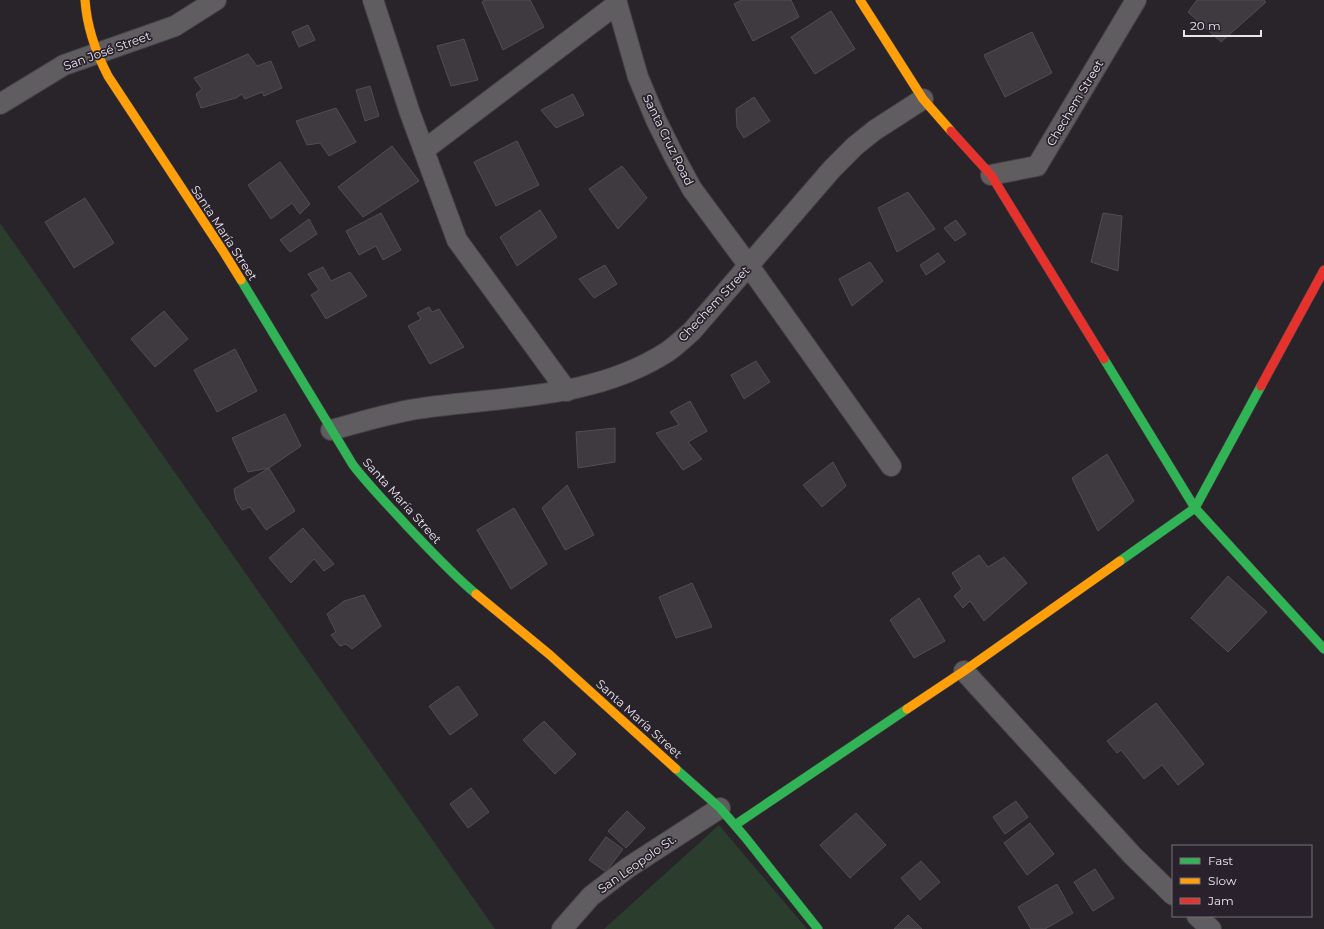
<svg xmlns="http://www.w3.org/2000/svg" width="1324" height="929" viewBox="0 0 1324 929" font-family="Montserrat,sans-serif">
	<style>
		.green { fill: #2b3d2c }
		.building { fill: #3e3a3f; stroke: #514e52 }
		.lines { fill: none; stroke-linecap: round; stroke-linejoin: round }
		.street-casing { stroke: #444145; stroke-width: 22 }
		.fast-casing { stroke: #444145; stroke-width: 10 }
		.slow-casing { stroke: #444145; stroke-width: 10 }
		.jam-casing { stroke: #444145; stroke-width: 10 }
		.street { stroke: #605d60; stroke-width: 20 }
		.fast { stroke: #30b455; stroke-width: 9 }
		.slow { stroke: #ff9f0a; stroke-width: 9 }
		.jam { stroke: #e5322d; stroke-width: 9 }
		.labels { text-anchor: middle; stroke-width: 3.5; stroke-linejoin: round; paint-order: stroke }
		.street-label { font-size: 12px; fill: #e9e4eb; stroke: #29222c }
	</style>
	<rect width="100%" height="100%" fill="#28242a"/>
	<g class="green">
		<polygon points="0,223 495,929 0,929"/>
		<polygon points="719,825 807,929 604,929"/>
	</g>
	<g class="building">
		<polygon points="485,0 530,0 544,27 503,50 482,2"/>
		<polygon points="742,0 791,0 799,17 753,41 734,4"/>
		<polygon points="1197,0 1264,0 1266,2 1221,42 1188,12"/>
		<polygon points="831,11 855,49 815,74 791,37"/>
		<polygon points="308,25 315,40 299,47 292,32"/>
		<polygon points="1032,32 1052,73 1005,97 984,55"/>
		<polygon points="464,39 478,80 451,86 437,46"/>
		<polygon points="248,54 257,66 271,61 282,88 264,96 262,92 245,99 242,94 236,98 201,108 196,94 202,89 194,78"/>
		<polygon points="370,86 379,116 365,121 356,90"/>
		<polygon points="573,94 584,115 556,128 541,110"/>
		<polygon points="754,97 770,121 744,138 737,127 736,109"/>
		<polygon points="336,108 356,142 329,156 320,143 307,145 296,121"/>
		<polygon points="517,141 539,185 496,206 474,162"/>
		<polygon points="392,146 419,181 363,217 338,187"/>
		<polygon points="280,162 310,204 300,214 292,203 271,219 248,185"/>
		<polygon points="622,166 647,198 618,229 589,189"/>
		<polygon points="908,192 935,229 897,252 878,208"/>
		<polygon points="85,198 114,243 74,268 45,222"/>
		<polygon points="540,210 557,237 517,266 500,237"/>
		<polygon points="381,213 401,250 383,260 376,246 359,255 346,231"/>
		<polygon points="1103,213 1122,216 1118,271 1091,262"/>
		<polygon points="309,219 317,234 290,252 280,240"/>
		<polygon points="956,220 966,234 955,241 944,228"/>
		<polygon points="938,253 945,262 926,275 920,265"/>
		<polygon points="870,262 883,281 852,306 839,279"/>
		<polygon points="605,265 617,284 594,298 579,279"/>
		<polygon points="323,267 331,281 350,272 367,296 326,319 311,295 319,290 308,274"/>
		<polygon points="429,307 432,312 439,309 464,347 430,364 408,326 421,319 417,313"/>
		<polygon points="164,311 188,339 155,367 131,339"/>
		<polygon points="235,349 257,391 217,412 194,370"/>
		<polygon points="756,361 770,382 744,399 731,375"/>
		<polygon points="690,401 707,431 688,442 702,459 683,470 656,433 679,425 670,412"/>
		<polygon points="285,414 301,446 269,468 248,472 232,438"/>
		<polygon points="615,428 615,462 578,468 576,432"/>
		<polygon points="1107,454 1134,501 1098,531 1072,478"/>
		<polygon points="833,462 846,486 822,507 803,485"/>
		<polygon points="269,468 295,511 266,530 250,507 242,510 236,500 234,489"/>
		<polygon points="567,485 594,535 565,550 542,508"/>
		<polygon points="514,508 547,564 511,589 477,530"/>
		<polygon points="303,528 334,564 324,571 314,559 291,583 269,558"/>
		<polygon points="979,555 988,567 1004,557 1027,583 984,621 970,601 963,608 954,596 962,589 952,573"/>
		<polygon points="1228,576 1267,612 1228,652 1191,618"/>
		<polygon points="692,583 712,627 676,638 659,597"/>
		<polygon points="364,595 381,626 352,649 346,644 340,646 331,635 336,632 327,614 344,601"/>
		<polygon points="919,598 945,641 914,658 890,620"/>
		<polygon points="458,686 478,715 450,735 429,706"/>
		<polygon points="1156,703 1204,764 1178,785 1162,765 1144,779 1121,750 1117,753 1107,741"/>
		<polygon points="544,721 576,754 555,774 523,740"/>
		<polygon points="471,788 489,812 468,828 450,804"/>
		<polygon points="1016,801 1028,817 1005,834 993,817"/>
		<polygon points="627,811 645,828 626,848 608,831"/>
		<polygon points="856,813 886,845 850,878 820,845"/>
		<polygon points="1030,823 1054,854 1027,875 1004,843"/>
		<polygon points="606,837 623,849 606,872 589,860"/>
		<polygon points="921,861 940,882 920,900 901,878"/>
		<polygon points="1095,869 1114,898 1093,911 1074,882"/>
		<polygon points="1057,884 1073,913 1045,929 1031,929 1018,907"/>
		<polygon points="908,915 922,929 894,929"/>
	</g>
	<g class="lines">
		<defs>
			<g id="street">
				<polyline points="373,0 410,113 457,240 567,391"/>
				<polyline points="616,0 638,77 656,120 674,156 692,189 749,266 891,466"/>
				<polyline points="0,104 64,65 175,26 216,0"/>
				<polyline points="424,150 617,4"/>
				<polyline points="991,175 1037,166 1136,0"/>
				<path d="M331,430C362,422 392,412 423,408C505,396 594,399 667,352C676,346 684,338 692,331L832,169L855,146L875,130L923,99"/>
				<polyline points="964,671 1132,855 1173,895"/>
				<polyline points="1197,916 1211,929"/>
				<polyline points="562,929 591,896 629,867 720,808"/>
			</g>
			<g id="fast">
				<path d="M241,280L353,465C370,487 390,507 408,527C430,550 452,574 476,594"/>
				<polyline points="1104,359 1195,508 1324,649"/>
				<polyline points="1120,561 1195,508 1261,386"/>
				<polyline points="676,769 720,808 745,837 818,929"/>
				<polyline points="735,825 907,709"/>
			</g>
			<g id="slow">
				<path d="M85,0C87,28 95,51 108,76L223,251L241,280"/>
				<polyline points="860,0 923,99 951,131"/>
				<polyline points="476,594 550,655 676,769"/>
				<polyline points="907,709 964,671 1120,561"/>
			</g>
			<g id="jam">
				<polyline points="951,131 991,175 1104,359"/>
				<polyline points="1261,386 1324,270"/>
			</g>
		</defs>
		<use href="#street" class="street-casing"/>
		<use href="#fast" class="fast-casing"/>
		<use href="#slow" class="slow-casing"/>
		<use href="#jam" class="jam-casing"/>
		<use href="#street" class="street"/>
		<use href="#fast" class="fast"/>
		<use href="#slow" class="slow"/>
		<use href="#jam" class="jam"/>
	</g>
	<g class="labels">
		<g class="street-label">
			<text transform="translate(107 51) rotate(-20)" y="4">San José Street</text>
			<text transform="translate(1075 103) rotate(-59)" y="4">Chechem Street</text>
			<text transform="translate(668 140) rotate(64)" y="4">Santa Cruz Road</text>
			<text transform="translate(224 233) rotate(57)" y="4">Santa María Street</text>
			<text transform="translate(714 304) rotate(-47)" y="4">Chechem Street</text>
			<text transform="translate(402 501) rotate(48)" y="4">Santa María Street</text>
			<text transform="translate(639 719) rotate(42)" y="4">Santa María Street</text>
			<text transform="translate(637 864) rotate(-35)" y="4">San Leopolo St.</text>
		</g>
	</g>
	<rect x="1172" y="845" width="140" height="72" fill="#29222c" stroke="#767078"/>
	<rect x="1180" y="858" width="20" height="6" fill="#30b455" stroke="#767078"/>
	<text x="1208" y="865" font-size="12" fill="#e9e4eb">Fast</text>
	<rect x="1180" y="878" width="20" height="6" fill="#ff9f0a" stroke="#767078"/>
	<text x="1208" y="885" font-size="12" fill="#e9e4eb">Slow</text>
	<rect x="1180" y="898" width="20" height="6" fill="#e5322d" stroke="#767078"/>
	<text x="1208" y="905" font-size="12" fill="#e9e4eb">Jam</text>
	<path d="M1184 30v6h77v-6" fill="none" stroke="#e9e4eb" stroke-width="2"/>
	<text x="1190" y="30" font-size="12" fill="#e9e4eb" stroke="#29222c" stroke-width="3" paint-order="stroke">20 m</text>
</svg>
